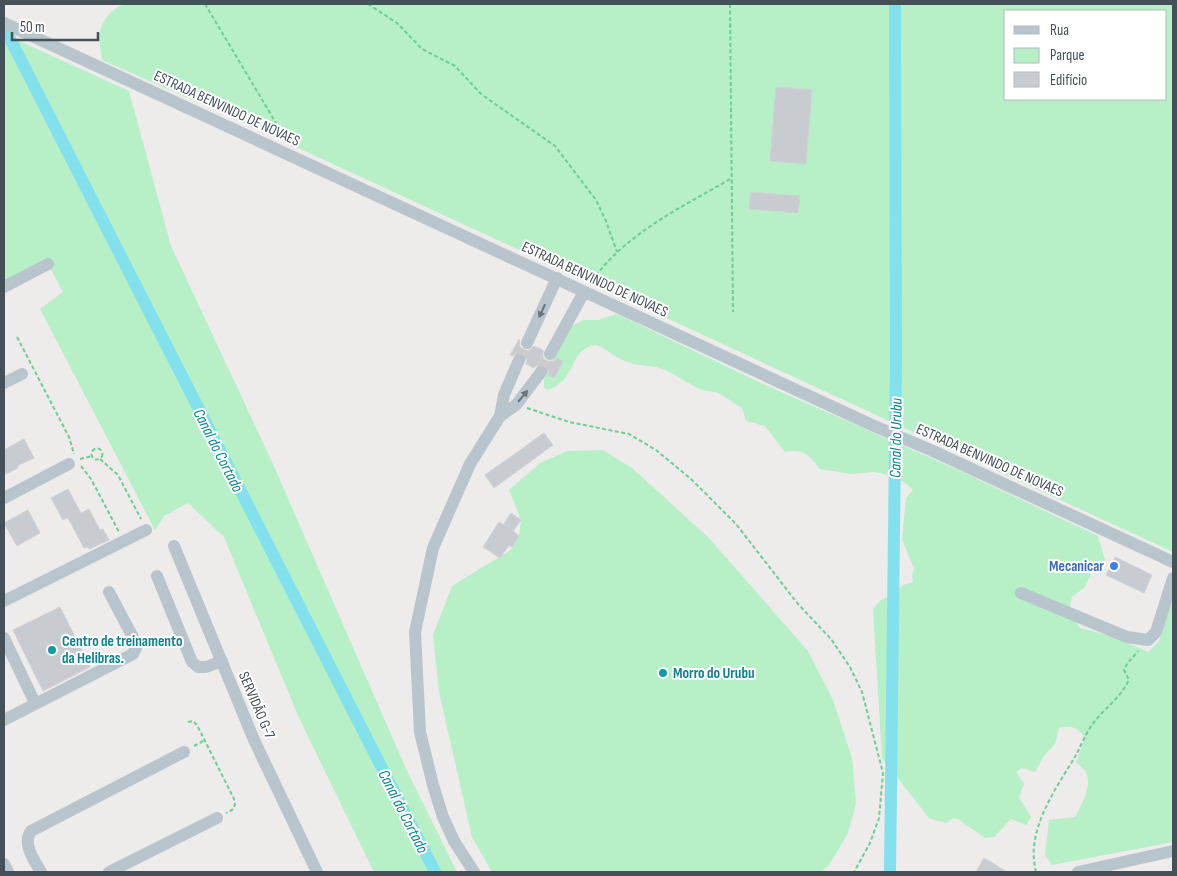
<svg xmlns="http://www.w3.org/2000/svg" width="1177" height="876" viewBox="0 0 1177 876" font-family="'Sofia Sans Condensed',sans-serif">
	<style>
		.green { fill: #b7efc7; fill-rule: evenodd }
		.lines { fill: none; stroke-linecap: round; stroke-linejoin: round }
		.canal { stroke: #83e0ed; stroke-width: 12 }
		.building { fill: #c8ccd1; stroke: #cfd2d8 }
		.minor-tunnel { stroke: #ccccce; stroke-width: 12; stroke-dasharray: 12 6; stroke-linecap: butt }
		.path { stroke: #6fcd96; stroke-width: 2; stroke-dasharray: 4 2.5; stroke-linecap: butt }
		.minor { stroke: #b9c5cc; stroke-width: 12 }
		.oneway { fill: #67747c }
		.shop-dot { fill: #3f7fe0; stroke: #fff; stroke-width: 2 }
		.culture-dot { fill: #0f9aa8; stroke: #fff; stroke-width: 2 }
		.labels { text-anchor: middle; stroke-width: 4; stroke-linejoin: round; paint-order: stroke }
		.street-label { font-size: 15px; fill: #445159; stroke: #fff }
		.shop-label { font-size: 15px; font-weight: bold; fill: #366cbe; stroke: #fff; text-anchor: end }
		.culture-label { font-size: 15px; font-weight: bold; fill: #0d838f; stroke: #fff; text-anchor: start }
		.water-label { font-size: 16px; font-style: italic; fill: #0a8090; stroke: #fff }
	</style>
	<rect width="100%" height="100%" fill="#eeebeb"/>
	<g class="green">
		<path d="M124,4H1173V552L242,122L102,60C97,34 98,17 124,4ZM1006,11H1166V99H1006Z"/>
		<polygon points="4,34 129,91 171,246 273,464 407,771 457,872 374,872 299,718 224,537 188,503 164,516 155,530 40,309 63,292 49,266 4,288"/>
		<path d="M617,314L761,383L958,470L1098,536L1105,560L1091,573L1085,587L1072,597L1069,610L1080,628L1114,637L1148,652L1159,641L1167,615L1173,600V842L1052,865L1045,855L1049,820L1075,817C1081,805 1094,784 1085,771C1082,768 1079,765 1076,762L1085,738C1077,727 1072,725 1059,728L1055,744L1043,757L1035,772L1022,768L1016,772L1024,784L1019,797L1031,817L1026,825L1011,819L994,837L985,838L958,819L953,818L946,823L929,818L882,758L873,609L881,600L896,593L903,585L913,582L912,575L914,569L902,539L906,498L913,490L904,482L889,475L874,472L851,474L820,469C809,455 804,448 785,452L765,426L746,421L742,408C733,403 724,395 715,392C710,391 705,391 700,389C686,383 674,372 659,368C651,365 641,366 633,364C627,362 620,359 615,356C606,351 600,341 588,347C569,356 575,381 547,390L544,387V379L568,328L583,320H598Z"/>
		<polygon points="603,450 632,468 709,538 808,651 833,700 852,758 856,804 848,833 829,865 821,872 492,872 472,837 439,692 433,635 452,586 511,550 519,536 521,520 509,490 540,463 567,451"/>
	</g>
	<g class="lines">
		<g class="canal">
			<polyline points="4,27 435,872"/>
			<polyline points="890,872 896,362 895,4"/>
		</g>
	</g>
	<g class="building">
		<polygon points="776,87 812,90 806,164 770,161"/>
		<polygon points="751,192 800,196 798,213 749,209"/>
		<polygon points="519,339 520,347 523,350 528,351 534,346 543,350 543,358 547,361 554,361 557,358 563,361 554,378 548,375 549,369 545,365 538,364 534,368 526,364 527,359 523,353 518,352 512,356 510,355"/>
		<polygon points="544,433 553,445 494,488 485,475"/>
		<polygon points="24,439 34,458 17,466 18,468 6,474 4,469 4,450"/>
		<polygon points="68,489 81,513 89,509 100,530 103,529 109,540 89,549 87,547 84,548 68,518 63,520 51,498"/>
		<polygon points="28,510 40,533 17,546 4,523"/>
		<polygon points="511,513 521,520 513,531 519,536 512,547 509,545 500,558 483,547 499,522 503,525"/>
		<polygon points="1115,557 1152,575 1144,593 1106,575"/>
		<polygon points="60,607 90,667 43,691 13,630"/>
		<polygon points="984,858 1007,872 976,872"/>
	</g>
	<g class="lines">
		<g class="minor-tunnel">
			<polyline points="519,360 527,343"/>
			<polyline points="541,372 550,354"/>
		</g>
		<g class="path">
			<polyline points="205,4 276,123"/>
			<polyline points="368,4 397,23 422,49 455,66 481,94 555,146 596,200 606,221 617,252"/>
			<polyline points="730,4 733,312"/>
			<path d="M592,281C626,233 682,207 732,178"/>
			<polyline points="17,337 69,437 74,454"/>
			<polyline points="527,408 569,422 629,434 656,450 691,479 736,524 798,604 831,639 850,667 862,692 883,773 879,818 870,843 854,872"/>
			<circle cx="97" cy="454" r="5.5"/>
			<polyline points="80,459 92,456"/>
			<polyline points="100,459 118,475 141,519"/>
			<polyline points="81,466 91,479 119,532"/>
			<polyline points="188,722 193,721 197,725 234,799 235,805 232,810 226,813"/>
			<polyline points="194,746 205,740"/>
			<path d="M1036,872C1025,830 1056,789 1076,755C1082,744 1087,730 1095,721C1106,707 1121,697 1129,680L1124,670C1127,662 1133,658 1138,651"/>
		</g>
		<g class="minor">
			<polyline points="4,23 872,425 933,451 1173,562"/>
			<polyline points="4,287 48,264"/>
			<polyline points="527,343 557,278"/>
			<polyline points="550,354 584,292"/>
			<polyline points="4,383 22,374"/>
			<polyline points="500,416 504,395 519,360"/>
			<polyline points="4,498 69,464"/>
			<polyline points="174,546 254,740 317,872"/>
			<polyline points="157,576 192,662 198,667 206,667 222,661"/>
			<polyline points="1021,593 1127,637 1148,640 1156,632 1173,578"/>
			<polyline points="4,601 146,530"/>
			<polyline points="4,638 35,703"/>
			<polyline points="4,720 133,654 136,648 135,641 109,592"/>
			<polyline points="4,864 8,872"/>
			<path d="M41,872C34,860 22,844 31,831L184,752"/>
			<polyline points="109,872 217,818"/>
			<polyline points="474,872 454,841 443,817 433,785 420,732 415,632 433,548 470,464 500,416 516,405 541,372"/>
			<polyline points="1078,872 1173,851"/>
		</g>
	</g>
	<defs><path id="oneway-solid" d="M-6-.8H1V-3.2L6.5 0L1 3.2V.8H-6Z" transform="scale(1.25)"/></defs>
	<g class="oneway">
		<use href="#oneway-solid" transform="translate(542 311) rotate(115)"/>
		<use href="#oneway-solid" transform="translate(523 396) rotate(-50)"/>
	</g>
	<circle class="shop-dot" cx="1114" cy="566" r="5"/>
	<g class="culture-dot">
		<circle cx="52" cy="650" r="5"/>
		<circle cx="663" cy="673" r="5"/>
	</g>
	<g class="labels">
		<g class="street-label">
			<text transform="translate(227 108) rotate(25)" y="5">ESTRADA BENVINDO DE NOVAES</text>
			<text transform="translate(595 279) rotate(25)" y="5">ESTRADA BENVINDO DE NOVAES</text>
			<text transform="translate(990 460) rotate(24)" y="5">ESTRADA BENVINDO DE NOVAES</text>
			<text transform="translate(257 705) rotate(67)" y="5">SERVIDÃO G-7</text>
		</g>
		<g class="shop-label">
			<text x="1104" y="571">Mecanicar</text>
		</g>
		<g class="culture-label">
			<text x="62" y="646">Centro de treinamento<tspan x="62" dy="17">da Helibras.</tspan></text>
			<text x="673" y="678">Morro do Urubu</text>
		</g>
		<g class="water-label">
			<text transform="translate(895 438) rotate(-89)" y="6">Canal do Urubu</text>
			<text transform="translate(219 450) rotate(63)" y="6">Canal do Cortado</text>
			<text transform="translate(404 811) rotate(63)" y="6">Canal do Cortado</text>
		</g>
	</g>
	<rect width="1177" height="876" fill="none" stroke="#445159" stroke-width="10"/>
	<rect x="1004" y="10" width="162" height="90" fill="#ffffff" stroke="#b4b9bd"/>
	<rect x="1014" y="26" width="25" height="8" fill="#b9c5cc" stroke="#b4b9bd"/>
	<text x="1050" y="35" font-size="15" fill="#445159">Rua</text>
	<rect x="1014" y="48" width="25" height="15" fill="#b7efc7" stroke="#b4b9bd"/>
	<text x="1050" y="60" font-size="15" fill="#445159">Parque</text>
	<rect x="1014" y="72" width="25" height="15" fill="#c8ccd1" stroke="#b4b9bd"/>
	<text x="1050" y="85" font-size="15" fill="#445159">Edifício</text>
	<path d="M12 32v8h86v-8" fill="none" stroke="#445159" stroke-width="2.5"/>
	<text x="20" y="32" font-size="15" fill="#445159" stroke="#ffffff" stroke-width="4" paint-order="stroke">50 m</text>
</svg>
